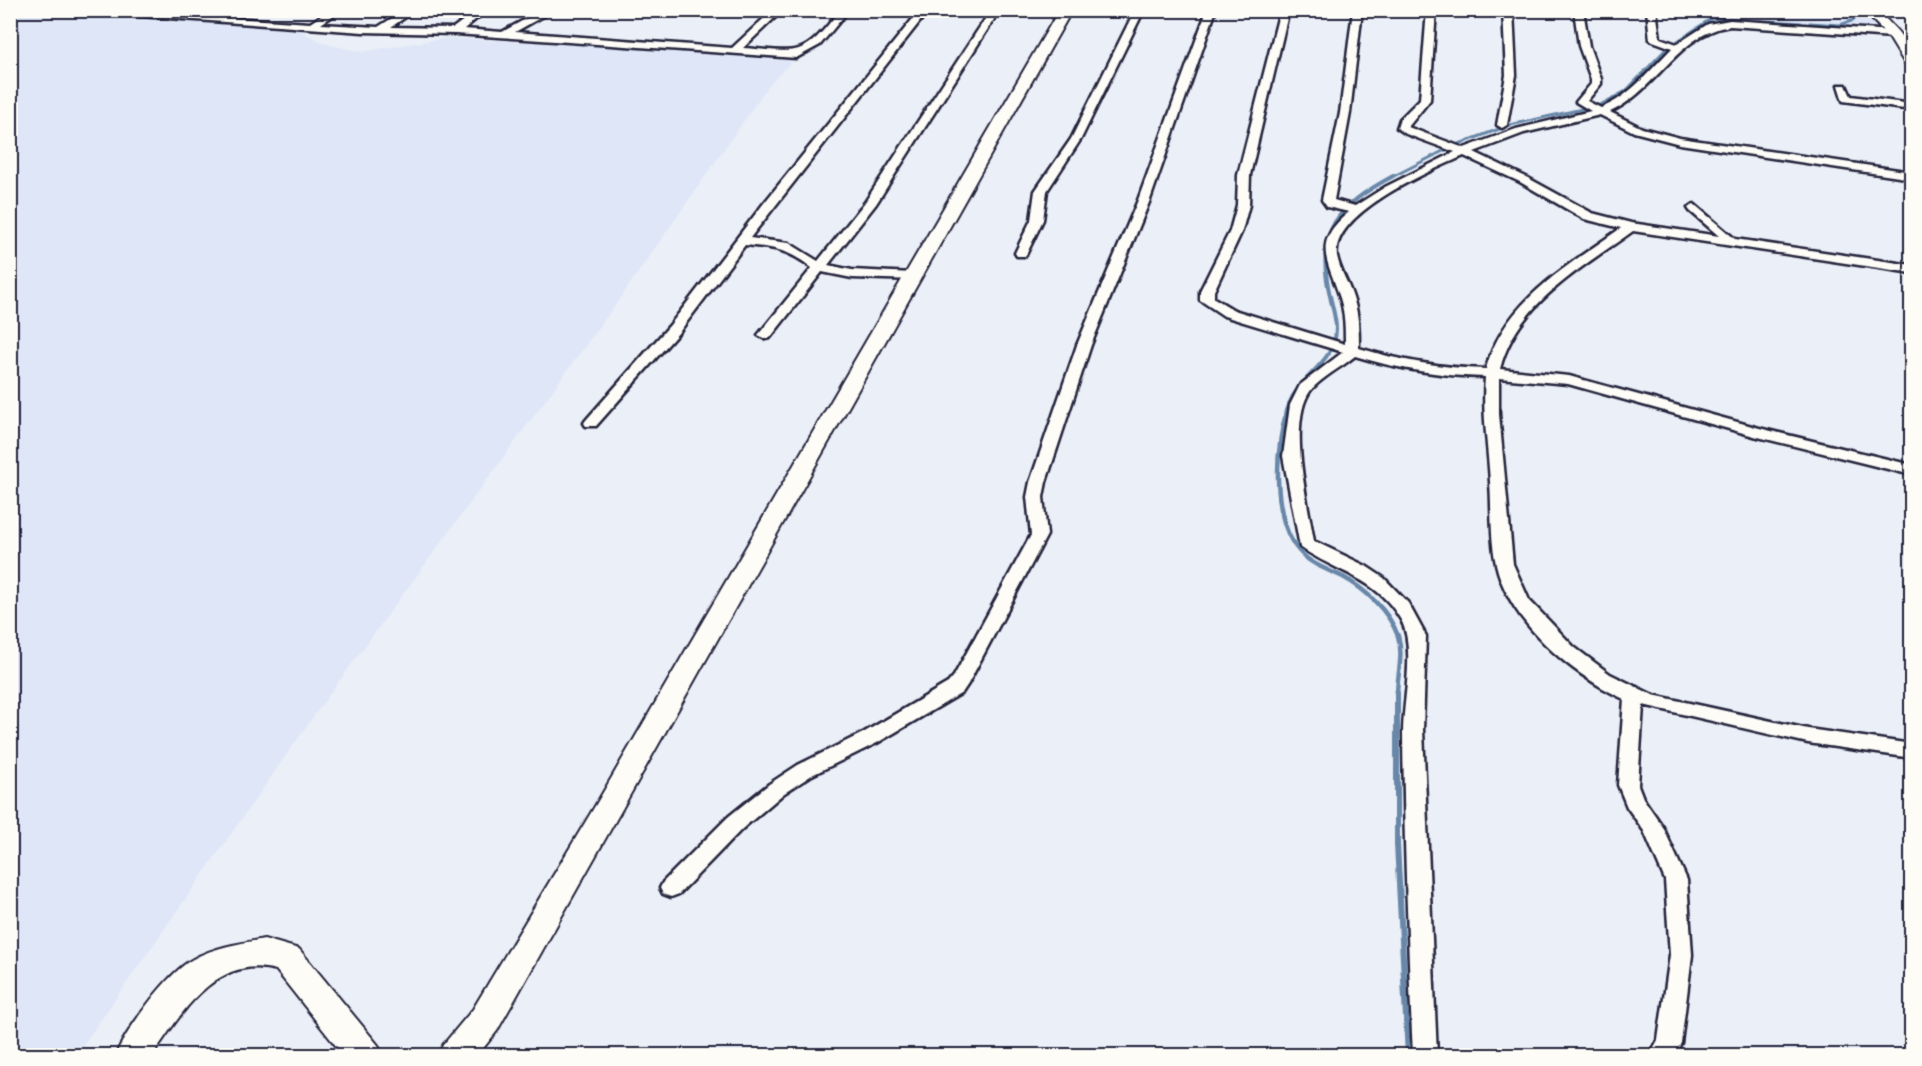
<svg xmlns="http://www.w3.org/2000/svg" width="1922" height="1066" viewBox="0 0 1922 1066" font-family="Mynerve,sans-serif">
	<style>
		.built { fill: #dee6f7 }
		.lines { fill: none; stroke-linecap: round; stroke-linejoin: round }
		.stream-far3 { stroke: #6787a9; stroke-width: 3 }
		.stream-far2 { stroke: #6787a9; stroke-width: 4 }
		.stream-far1 { stroke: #6787a9; stroke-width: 4.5 }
		.stream { stroke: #6787a9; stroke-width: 6 }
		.street-casing { stroke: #22223b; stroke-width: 5 }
		.secondary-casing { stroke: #22223b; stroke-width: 4 }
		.street { fill: #fdfcf7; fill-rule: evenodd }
		.secondary { fill: #fdfcf7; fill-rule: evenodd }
	</style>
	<rect width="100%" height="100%" fill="#ebeff7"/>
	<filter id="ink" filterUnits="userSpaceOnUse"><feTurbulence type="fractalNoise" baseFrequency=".0167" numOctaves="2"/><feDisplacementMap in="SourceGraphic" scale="12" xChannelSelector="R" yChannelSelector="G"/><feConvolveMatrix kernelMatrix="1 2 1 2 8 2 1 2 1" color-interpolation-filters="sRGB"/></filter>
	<g filter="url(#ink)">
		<g class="built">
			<polygon points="10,11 295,28 326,44 361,52 447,38 743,53 793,60 768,86 621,297 315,714 76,1055 11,1055"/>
			<polygon points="1753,11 1879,11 1886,19 1878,32 1762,25"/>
		</g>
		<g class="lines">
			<g class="stream-far3">
				<polyline points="1711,10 1723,18"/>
				<polyline points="1810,23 1840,25 1854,20 1850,10"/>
				<polyline points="1454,146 1510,125 1600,105 1626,91 1666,49 1712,18 1801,23"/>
				<polyline points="1390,178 1449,148"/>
			</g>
			<path class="stream-far2" d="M1289,404C1299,379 1327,365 1334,342C1339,327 1333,310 1330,296C1315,230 1336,207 1393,176"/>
			<path class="stream-far1" d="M1290,403C1274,441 1270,525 1303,555C1314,566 1329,570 1343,577C1365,589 1389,611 1398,636C1404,655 1397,675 1397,695"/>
			<polyline class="stream" points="1397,693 1397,844 1408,1056"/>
			<defs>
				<g id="street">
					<path d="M55,10H111L310,23L330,10H341L321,24L378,27L405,10H416L391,27L453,28L477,10H487L464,29L502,32L542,10H554L515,32L732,48L773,10H783L743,48C801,52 802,59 840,10H849L820,45L796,58L455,34L363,32Z"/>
					<path d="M920,10H929L750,238L789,243L818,261L865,202L991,10H1000L876,204L828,265L852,270L913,273L919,277L918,280L852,278L822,272L770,338L765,339L758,335L812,268C788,249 774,248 745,245L680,331L596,426H586L584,423L586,420L670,325L764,203Z"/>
					<polygon points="1135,10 1144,10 1081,139 1047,191 1043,220 1027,253 1025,256 1017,256 1015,253 1031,220 1035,191 1071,139"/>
					<polygon points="1207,10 1216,10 1150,200 1091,345 1046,482 1043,497 1047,535 968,684 962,693 877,743 812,775 783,794 742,829 679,894 671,897 663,894 660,888 663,882 728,817 769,784 798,765 863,733 948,683 954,676 1031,535 1027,497 1030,482 1077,345 1138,200"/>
					<path d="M1280,10H1289L1250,175L1249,205L1242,231L1214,291V298L1234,310L1345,344C1345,329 1345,313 1340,298C1328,260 1311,243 1349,212L1327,207L1322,200L1340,113L1353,10H1362L1350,113L1334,200L1355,206L1385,187L1455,152L1406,134L1397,128L1400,119L1420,99L1427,10H1436L1430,100L1408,127L1464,148L1516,129L1591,111L1576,102L1591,84V79L1579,46L1574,10H1583L1589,46L1601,79V84L1587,101L1601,108C1631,96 1650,70 1672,48L1650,40L1647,10H1656L1660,38L1677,44L1708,24L1730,20L1893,31L1898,34L1893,37L1730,26C1677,34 1657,91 1610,112L1642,128L1680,138L1912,172V179L1680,144L1634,132L1600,115L1524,133L1474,152L1528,178L1592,213L1631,223L1719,236L1690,211L1688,208L1694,204L1735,239L1912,265V273L1633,231C1582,268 1516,304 1500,369L1569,376L1763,429L1912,465V475L1754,436L1568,384L1499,378V414L1513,564L1529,600L1574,647L1610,674L1653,695L1808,729L1912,744V758L1808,743L1643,705L1638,785L1643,798L1663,827L1687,880L1692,955L1681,1043L1674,1056H1649L1658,1040L1670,955L1665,880L1644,831L1627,807L1618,785L1624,699C1572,675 1509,622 1496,564C1490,537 1492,509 1490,482C1488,447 1482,412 1485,377C1440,376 1398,369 1355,356C1342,367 1322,377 1311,390C1287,420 1308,505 1314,541L1366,566L1384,578L1408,603L1426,636L1423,730L1437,1056H1413C1408,948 1404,840 1403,733C1403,701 1416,647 1401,620C1377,577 1337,573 1300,547L1283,456L1290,405L1300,385L1343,352L1224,316L1200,300V291L1230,231L1237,205L1238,175ZM1464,156L1520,182L1584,219L1621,228C1569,265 1503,302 1486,369C1442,368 1401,361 1359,348C1359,332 1359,314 1353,298C1349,284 1340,271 1337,256C1331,212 1432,170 1464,156Z"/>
					<polygon points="1503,10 1513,10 1516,75 1507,125 1502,128 1497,125 1506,75"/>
					<polygon points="1838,85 1846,85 1851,96 1912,104 1912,110 1843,101"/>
				</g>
				<g id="secondary">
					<polygon points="1059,10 1072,10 497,1031 477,1056 438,1056 443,1045 473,1009 598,801"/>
					<path d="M1863,10H1877C1895,29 1912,41 1912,68L1907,67L1888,36Z"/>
					<path d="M264,939L299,949L378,1045L383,1056H344L276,970C215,954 181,1014 152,1056H115C127,1029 167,973 193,959C214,947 241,943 264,939Z"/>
				</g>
			</defs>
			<use href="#street" class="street-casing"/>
			<use href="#secondary" class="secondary-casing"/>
			<use href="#street" class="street"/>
			<use href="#secondary" class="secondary"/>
		</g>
	</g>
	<rect width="1922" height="1066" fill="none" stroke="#fdfcf7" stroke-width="36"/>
	<rect x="18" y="18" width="1886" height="1030" fill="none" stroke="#22223b" stroke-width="2" filter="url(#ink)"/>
</svg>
